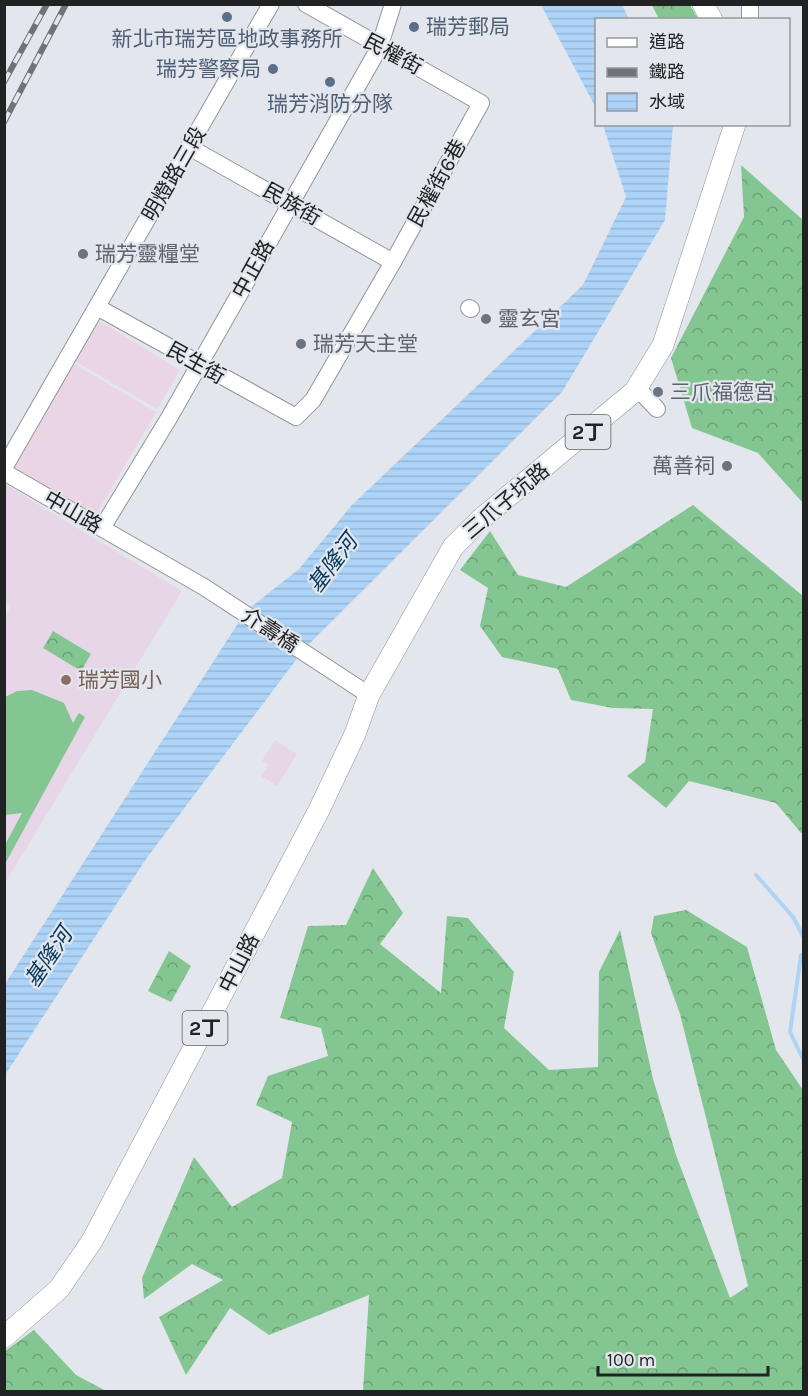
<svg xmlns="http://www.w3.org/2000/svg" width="808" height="1396" viewBox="0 0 808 1396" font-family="Karla,'Noto Sans TC',sans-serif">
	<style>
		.commercial { fill: #ead5e4 }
		.education { fill: #e7d6e7 }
		.grass { fill: #84c691 }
		.forest { fill: url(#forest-crowns) }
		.water { fill: url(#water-rules) }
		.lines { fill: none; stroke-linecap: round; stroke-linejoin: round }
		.stream { stroke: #add3f7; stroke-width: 4 }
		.minor-casing { stroke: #91949b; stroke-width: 18 }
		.major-casing { stroke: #91949b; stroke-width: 22 }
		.minor { stroke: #fff; stroke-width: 16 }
		.major { stroke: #fff; stroke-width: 21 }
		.rail-casing { stroke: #717377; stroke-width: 6 }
		.rail { stroke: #e3e6ed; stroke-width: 4; stroke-dasharray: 11; stroke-linecap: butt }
		.service-dot { fill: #5c6f8a; stroke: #e3e6ed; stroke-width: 2 }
		.worship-dot { fill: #6b7280; stroke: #e3e6ed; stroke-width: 2 }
		.education-dot { fill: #8d6e63; stroke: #e3e6ed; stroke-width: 2 }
		.labels { text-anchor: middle; stroke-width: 4.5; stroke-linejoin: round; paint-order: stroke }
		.shield { fill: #e3e6ed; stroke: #5b5d60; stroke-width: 1.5 }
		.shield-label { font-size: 20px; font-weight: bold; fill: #212224 }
		.service-label { font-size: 21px; fill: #4e5e75; stroke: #e3e6ed }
		.street-label { font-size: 21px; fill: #212224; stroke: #e3e6ed }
		.worship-label { font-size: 21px; fill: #5b616d; stroke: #e3e6ed; text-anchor: start }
		.education-label { font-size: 21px; fill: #785e54; stroke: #e3e6ed; text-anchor: start }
		.water-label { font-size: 22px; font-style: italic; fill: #05375c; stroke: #e3e6ed }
	</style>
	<defs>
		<pattern id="forest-crowns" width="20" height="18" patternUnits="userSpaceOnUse" patternTransform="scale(1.5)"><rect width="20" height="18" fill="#84c691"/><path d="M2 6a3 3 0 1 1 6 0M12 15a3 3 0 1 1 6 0" fill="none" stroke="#6ca076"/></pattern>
		<pattern id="water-rules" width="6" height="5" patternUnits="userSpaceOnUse" patternTransform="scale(1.5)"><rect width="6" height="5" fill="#add3f7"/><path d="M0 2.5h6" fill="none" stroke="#95b5d4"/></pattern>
	</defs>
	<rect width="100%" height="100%" fill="#e3e6ed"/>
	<g class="commercial">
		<polygon points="99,321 180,370 157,409 75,361"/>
		<polygon points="72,363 156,412 94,518 10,467"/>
	</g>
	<g class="education">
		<polygon points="6,485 182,591 5,883 4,623 10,606 4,602"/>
		<polygon points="275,740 297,754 277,786 261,776 269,765 262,761"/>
	</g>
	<polygon class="grass" points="32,690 64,703 73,723 79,713 85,717 5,864 5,845 22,813 5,815 5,697 17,691"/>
	<g class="forest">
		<polygon points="652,5 690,5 698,19 659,19"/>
		<polygon points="741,165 803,220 803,503 758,453 692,428 671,358 744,217"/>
		<polygon points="693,505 803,596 804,832 801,833 776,803 689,781 666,808 627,776 645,762 653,709 613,708 571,700 558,669 502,657 480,626 488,588 460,570 490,531 518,575 566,587"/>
		<polygon points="53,631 91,654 81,671 43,648"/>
		<polygon points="373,868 403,913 380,944 441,993 447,916 468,918 514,972 504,1028 549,1070 598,1067 599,972 620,930 653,1079 676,1155 730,1298 748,1286 680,1014 651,933 654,916 686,910 747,947 776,1050 803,1090 803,1391 363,1391 369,1295 269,1335 230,1308 186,1375 159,1317 223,1280 192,1264 144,1299 142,1278 194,1157 232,1207 282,1178 292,1122 256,1105 268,1076 328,1056 321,1028 280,1018 308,926 346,925"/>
		<polygon points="169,951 191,966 171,1002 148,991"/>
		<polygon points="34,1330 76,1375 106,1391 5,1391 5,1351"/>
	</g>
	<g class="water">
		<polygon points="541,5 622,5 629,19 596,20 596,108"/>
		<polygon points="603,125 673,125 665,220 562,392 305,648 146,859 5,1075 5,984 246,611 299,569 352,505 583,285 626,197"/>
	</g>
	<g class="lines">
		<g class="stream">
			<polyline points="756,875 793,917 804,938"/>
			<polyline points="801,955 790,1032 804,1061"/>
		</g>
		<defs>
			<g id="minor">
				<polyline points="750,20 750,4"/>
				<polyline points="189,147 393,262"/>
				<polyline points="97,307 296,417 313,400 393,262 481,103 306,4"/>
				<polyline points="469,308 471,309"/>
				<polyline points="637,388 657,409"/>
				<polyline points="4,468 271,4"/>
				<polyline points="4,472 204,587 369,695"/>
				<polyline points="102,528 169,418 379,48 393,4"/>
			</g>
			<g id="major">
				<polyline points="703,4 712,20"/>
				<polyline points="4,1337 59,1289 92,1241 319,810 355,734 369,695 453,547 481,519 635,391 663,345 735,124"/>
			</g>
		</defs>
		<use href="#minor" class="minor-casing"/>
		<use href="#major" class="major-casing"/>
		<use href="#minor" class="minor"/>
		<use href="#major" class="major"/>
		<defs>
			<g id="rail">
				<polyline points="4,82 47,4"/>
				<polyline points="4,122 66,4"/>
			</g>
		</defs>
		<use href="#rail" class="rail-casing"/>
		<use href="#rail" class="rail"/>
	</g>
	<g class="service-dot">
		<circle cx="227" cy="17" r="6"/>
		<circle cx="414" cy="27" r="6"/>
		<circle cx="273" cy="69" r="6"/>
		<circle cx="330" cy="82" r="6"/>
	</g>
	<g class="worship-dot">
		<circle cx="83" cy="254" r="6"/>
		<circle cx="486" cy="319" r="6"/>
		<circle cx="301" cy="344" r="6"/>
		<circle cx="658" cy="392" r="6"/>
		<circle cx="727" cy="466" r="6"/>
	</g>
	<circle class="education-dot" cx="66" cy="680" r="6"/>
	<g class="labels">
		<g class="shield">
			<rect x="565.5" y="415" width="45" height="34" rx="4.5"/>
			<rect x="182.5" y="1011" width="45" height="34" rx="4.5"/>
		</g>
		<g class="shield-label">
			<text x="588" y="439">2丁</text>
			<text x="205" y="1035">2丁</text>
		</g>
		<g class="service-label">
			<text x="426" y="34" text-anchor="start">瑞芳郵局</text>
			<text x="227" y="46">新北市瑞芳區地政事務所</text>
			<text x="261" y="76" text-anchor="end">瑞芳警察局</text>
			<text x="330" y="111">瑞芳消防分隊</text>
		</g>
		<g class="street-label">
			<text transform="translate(393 54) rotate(28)" y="7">民權街</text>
			<text transform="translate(174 174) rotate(-60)" y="7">明燈路三段</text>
			<text transform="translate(437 183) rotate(-61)" y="7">民權街6巷</text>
			<text transform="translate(292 204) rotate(30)" y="7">民族街</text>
			<text transform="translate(253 269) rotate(-61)" y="7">中正路</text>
			<text transform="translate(196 363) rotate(29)" y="7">民生街</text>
			<text transform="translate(506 501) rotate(-40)" y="7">三爪子坑路</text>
			<text transform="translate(73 512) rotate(30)" y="7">中山路</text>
			<text transform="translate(270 630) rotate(33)" y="7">介壽橋</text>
			<text transform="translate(239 963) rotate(-63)" y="7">中山路</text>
		</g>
		<g class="worship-label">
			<text x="95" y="261">瑞芳靈糧堂</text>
			<text x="498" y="326">靈玄宮</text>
			<text x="313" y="351">瑞芳天主堂</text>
			<text x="670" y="399">三爪福德宮</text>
			<text x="715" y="473" text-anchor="end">萬善祠</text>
		</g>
		<g class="education-label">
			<text x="78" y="687">瑞芳國小</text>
		</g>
		<g class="water-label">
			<text transform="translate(332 563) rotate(-53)" y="8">基隆河</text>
			<text transform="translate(48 957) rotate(-56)" y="8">基隆河</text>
		</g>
	</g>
	<rect width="808" height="1396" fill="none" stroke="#212224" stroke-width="12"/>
	<rect x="595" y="18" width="195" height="108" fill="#e3e6ed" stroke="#95989d" stroke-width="1.5"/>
	<rect x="607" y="38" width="30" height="9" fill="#ffffff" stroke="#95989d" stroke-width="1.5"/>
	<text x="649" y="48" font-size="18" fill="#212224">道路</text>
	<rect x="607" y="68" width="30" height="9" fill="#717377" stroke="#95989d" stroke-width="1.5"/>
	<text x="649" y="78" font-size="18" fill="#212224">鐵路</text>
	<rect x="607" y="93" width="30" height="18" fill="url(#water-rules)" stroke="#95989d" stroke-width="1.5"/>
	<text x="649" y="108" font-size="18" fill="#212224">水域</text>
	<path d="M598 1366v9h170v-9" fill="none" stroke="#212224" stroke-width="3"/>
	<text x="607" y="1366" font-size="18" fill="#212224" stroke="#e3e6ed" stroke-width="4.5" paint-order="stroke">100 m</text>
</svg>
